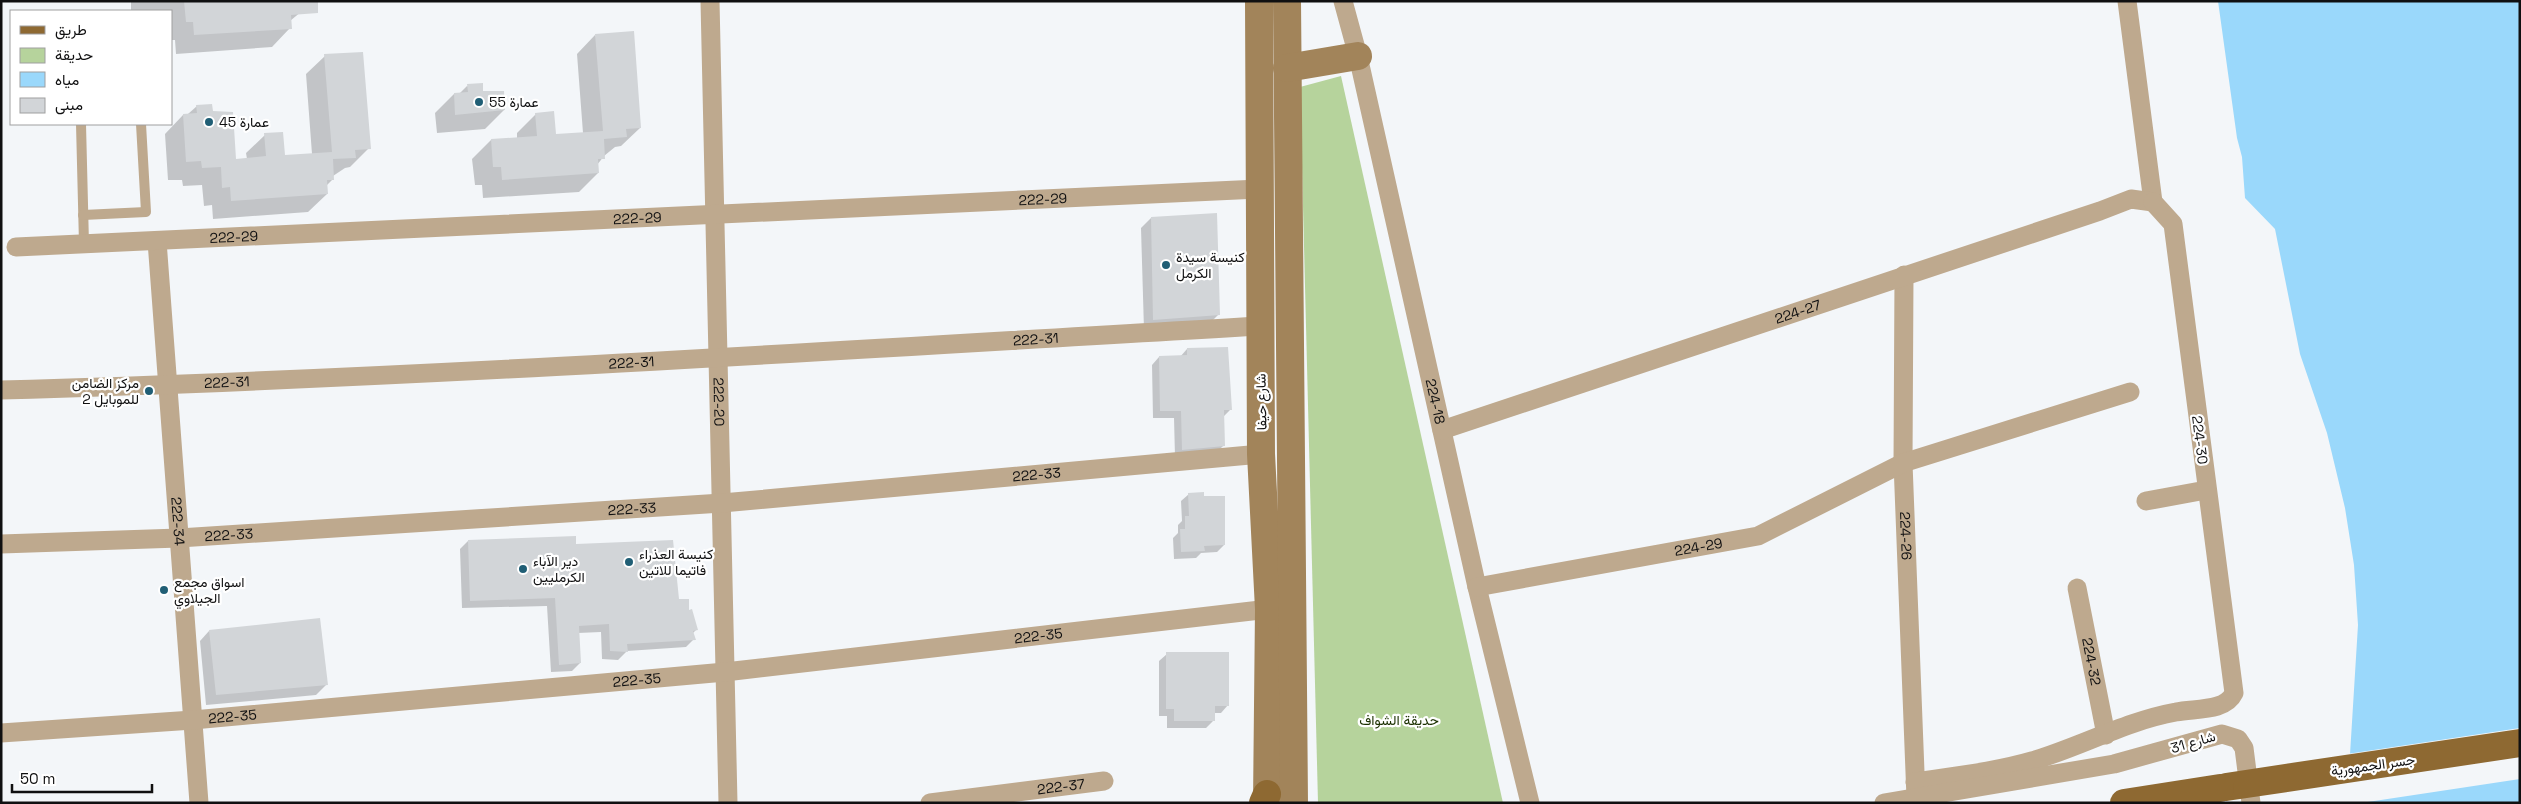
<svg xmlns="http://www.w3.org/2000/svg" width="2521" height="804" viewBox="0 0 2521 804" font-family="'Space Grotesk',Vazirmatn,sans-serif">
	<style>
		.green { fill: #b6d39c }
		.water { fill: #9ad8fb }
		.pier { fill: #f3f6f9 }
		.shadow { fill: #0003 }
		.building { fill: #d2d5d8 }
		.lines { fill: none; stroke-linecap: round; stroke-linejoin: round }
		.lane { stroke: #bea98e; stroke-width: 10 }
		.street { stroke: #bea98e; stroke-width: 19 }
		.secondary { stroke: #a2845a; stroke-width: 28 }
		.primary { stroke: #8e6932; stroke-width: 28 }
		.poi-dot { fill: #205e75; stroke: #fff; stroke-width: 2 }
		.labels { text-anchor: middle; stroke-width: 4.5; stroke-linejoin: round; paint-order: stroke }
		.poi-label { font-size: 14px; fill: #101011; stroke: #fff; text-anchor: start }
		.street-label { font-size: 14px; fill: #101011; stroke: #fff }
		.park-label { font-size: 14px; fill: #1b3000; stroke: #fff }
	</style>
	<rect width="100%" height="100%" fill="#f3f6f9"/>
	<polygon class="green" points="1341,76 1503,803 1318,803 1300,87"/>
	<polygon class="water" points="2218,1 2520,1 2520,803 2347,803 2358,625 2354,565 2345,508 2327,433 2300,354 2275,229 2245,198 2242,157 2237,138"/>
	<polygon class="pier" points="2520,728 2520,779 2361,803 2345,803 2347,754"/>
	<g class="shadow">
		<polygon points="131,1 314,1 290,21 290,28 272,47 176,54 175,40 171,40 171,11 131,11"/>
		<polygon points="595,35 640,128 621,146 615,147 604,156 597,165 598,173 579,192 483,198 482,185 475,185 472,159 491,140 517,138 517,133 536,114 555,135 583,133 577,54"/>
		<polygon points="325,56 369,148 350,167 345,168 333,176 333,179 326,186 327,194 308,212 213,219 212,205 204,206 202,185 183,186 182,180 168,180 165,134 183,115 188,114 197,106 212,113 235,160 247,159 246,153 265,135 284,156 312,154 306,74"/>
		<polygon points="467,86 482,92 504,110 485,129 437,133 435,113 454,94 459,94"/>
		<polygon points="1151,218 1219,314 1209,324 1144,330 1141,228"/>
		<polygon points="1187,349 1230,410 1223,417 1224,445 1216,453 1175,457 1174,418 1153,418 1152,365 1159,357 1180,357"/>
		<polygon points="1189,494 1224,545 1217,552 1201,553 1196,558 1174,559 1173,538 1178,533 1178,525 1182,521 1181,501"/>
		<polygon points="468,541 575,546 678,600 688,611 696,630 692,634 694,639 686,647 627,651 618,660 602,659 601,632 578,633 580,663 572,671 551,672 547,606 462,608 460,549"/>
		<polygon points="209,631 326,685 316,695 206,705 200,641"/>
		<polygon points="1167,654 1228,705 1221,713 1213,713 1213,721 1206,728 1167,728 1167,716 1159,716 1159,661"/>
	</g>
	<g class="building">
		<polygon points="184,1 318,1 318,13 291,15 292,29 194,35 193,22 186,22"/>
		<polygon points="634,31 641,128 626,129 627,137 604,139 605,159 598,159 599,173 502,180 501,167 493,167 491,139 537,136 535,113 554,111 556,134 603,131 595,34"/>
		<polygon points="363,52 371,149 355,150 356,158 333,159 334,180 327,180 328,194 231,201 230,187 222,188 221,167 202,168 201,161 186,162 183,114 197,113 196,105 212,104 213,111 233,112 236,159 266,156 264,133 283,132 285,155 332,152 324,54"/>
		<polygon points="483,83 483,91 504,91 505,110 455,115 454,93 468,92 467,84"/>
		<polygon points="1217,213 1220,315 1153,320 1151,217"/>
		<polygon points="1228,347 1232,410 1224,410 1225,446 1182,450 1181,411 1160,411 1159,356 1187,355 1187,348"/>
		<polygon points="1204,492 1204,496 1225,496 1225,545 1204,546 1205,551 1181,552 1180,529 1185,529 1185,516 1189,516 1188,493"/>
		<polygon points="576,536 576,544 673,540 679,599 689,599 689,610 692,609 698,630 693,631 696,640 627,644 628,652 610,651 609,624 579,626 581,663 559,665 555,598 470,601 468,540"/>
		<polygon points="320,618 328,685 216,695 209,630"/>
		<polygon points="1166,652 1229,652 1229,706 1215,706 1215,721 1174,721 1174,709 1166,709"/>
	</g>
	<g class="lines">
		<g class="lane">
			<polyline points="81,124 84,244"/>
			<polyline points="83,215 146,212 141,124"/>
		</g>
		<g class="street">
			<path id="s1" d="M710,1L728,803"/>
			<path id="s2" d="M1343,1L1358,56L1477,587L1530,803"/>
			<polyline points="2127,1 2153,202"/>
			<path id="s3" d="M157,241L199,803"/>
			<path id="s4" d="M16,247L1259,189"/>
			<path id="s5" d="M1904,275L1903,463L1916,798"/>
			<path id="s6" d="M1,390C421,378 841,350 1260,326"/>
			<path id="s7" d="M1442,430L2100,211L2131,199L2153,202"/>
			<polyline points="2146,501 2206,490"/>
			<path id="s8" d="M1,544L179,538L722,503L1261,454"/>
			<path id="s9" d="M1477,587L1758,536L1903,463L2130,392"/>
			<path id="s10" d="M2077,588L2106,735"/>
			<path id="s11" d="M1,733L193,720L725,672L1269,609"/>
			<path d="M1915,782C1954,776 1994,772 2032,761C2080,747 2126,721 2176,712C2195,708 2225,712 2234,693L2173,224L2153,202"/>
			<path id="s12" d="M930,803L1104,781"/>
			<polyline points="1884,803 2114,764 2222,734 2238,739 2244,748 2251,803"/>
		</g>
		<g class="secondary">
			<polyline points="1259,1 1261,454 1269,609 1267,803"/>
			<polyline points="1287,1 1294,803"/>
			<polyline points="1287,68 1358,56"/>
		</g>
		<g class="primary">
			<polyline points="2226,787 2520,743"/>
			<polyline points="1263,803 1267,794"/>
			<polyline points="2124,803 2220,788"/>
		</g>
	</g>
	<g class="poi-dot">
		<circle cx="479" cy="102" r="5"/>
		<circle cx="209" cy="122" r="5"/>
		<circle cx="1166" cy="265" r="5"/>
		<circle cx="149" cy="391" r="5"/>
		<circle cx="629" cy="562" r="5"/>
		<circle cx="523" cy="569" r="5"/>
		<circle cx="164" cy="590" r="5"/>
	</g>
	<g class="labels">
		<g class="poi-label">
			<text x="489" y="107">عمارة 55</text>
			<text x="219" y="127">عمارة 45</text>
			<text x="1176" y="262">كنيسة سيدة<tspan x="1176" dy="16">الكرمل</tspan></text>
			<text x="139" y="388" text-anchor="end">مركز الضامن<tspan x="139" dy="16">2 للموبايل</tspan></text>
			<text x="639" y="559">كنيسة العذراء<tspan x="639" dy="16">فاتيما للاتين</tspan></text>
			<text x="533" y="566">دير الآباء<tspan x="533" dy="16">الكرمليين</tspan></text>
			<text x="174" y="587">اسواق مجمع<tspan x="174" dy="16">الجيلاوي</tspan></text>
		</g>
		<g class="street-label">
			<text dy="5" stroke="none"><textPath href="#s4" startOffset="1028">222-29</textPath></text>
			<text dy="5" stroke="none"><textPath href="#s4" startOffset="622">222-29</textPath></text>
			<text dy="5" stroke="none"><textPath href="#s4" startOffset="218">222-29</textPath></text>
			<text dy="5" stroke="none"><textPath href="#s7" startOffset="375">224-27</textPath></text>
			<text dy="5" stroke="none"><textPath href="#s6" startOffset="1036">222-31</textPath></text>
			<text dy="5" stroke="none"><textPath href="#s6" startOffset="631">222-31</textPath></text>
			<text dy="5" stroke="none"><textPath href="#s6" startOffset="226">222-31</textPath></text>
			<text dy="5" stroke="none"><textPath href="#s1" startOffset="401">222-20</textPath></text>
			<text transform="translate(1261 402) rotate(-91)" y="5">شارع حيفا</text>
			<text dy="5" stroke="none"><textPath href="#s2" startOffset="411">224-18</textPath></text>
			<text transform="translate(2200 440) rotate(83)" y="5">224-30</text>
			<text dy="5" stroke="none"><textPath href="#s8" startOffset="1038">222-33</textPath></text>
			<text dy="5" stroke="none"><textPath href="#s8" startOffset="632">222-33</textPath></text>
			<text dy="5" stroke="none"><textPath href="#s3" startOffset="281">222-34</textPath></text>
			<text dy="5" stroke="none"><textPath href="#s8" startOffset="228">222-33</textPath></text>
			<text dy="5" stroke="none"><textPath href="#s5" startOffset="261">224-26</textPath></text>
			<text dy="5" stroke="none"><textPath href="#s9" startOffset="225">224-29</textPath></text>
			<text dy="5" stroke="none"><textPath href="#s11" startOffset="1042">222-35</textPath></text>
			<text dy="5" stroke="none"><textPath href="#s10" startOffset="75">224-32</textPath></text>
			<text dy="5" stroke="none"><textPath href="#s11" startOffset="638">222-35</textPath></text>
			<text dy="5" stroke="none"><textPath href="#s11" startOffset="232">222-35</textPath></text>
			<text transform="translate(2193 742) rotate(-16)" y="5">شارع 31</text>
			<text transform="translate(2373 765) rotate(-8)" y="5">جسر الجمهورية</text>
			<text dy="5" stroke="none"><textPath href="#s12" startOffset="132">222-37</textPath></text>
		</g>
		<g class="park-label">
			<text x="1399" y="725">حديقة الشواف</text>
		</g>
	</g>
	<rect width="2521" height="804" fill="none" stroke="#101011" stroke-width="5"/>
	<rect x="10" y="10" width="162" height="115" fill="#ffffff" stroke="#9f9fa0"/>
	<rect x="20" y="26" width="25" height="8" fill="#8e6932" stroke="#9f9fa0"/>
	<text x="55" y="35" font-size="15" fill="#101011">طريق</text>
	<rect x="20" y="48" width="25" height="15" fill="#b6d39c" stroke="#9f9fa0"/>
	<text x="55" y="60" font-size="15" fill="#101011">حديقة</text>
	<rect x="20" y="72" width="25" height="15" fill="#9ad8fb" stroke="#9f9fa0"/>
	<text x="55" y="85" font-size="15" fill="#101011">مياه</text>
	<rect x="20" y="98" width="25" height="15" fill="#d2d5d8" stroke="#9f9fa0"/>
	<text x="55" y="110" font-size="15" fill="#101011">مبنى</text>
	<path d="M12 784v8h140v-8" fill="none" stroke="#101011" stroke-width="2.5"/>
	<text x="20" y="784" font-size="15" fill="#101011" stroke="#ffffff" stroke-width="4" paint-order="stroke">50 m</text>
</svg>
